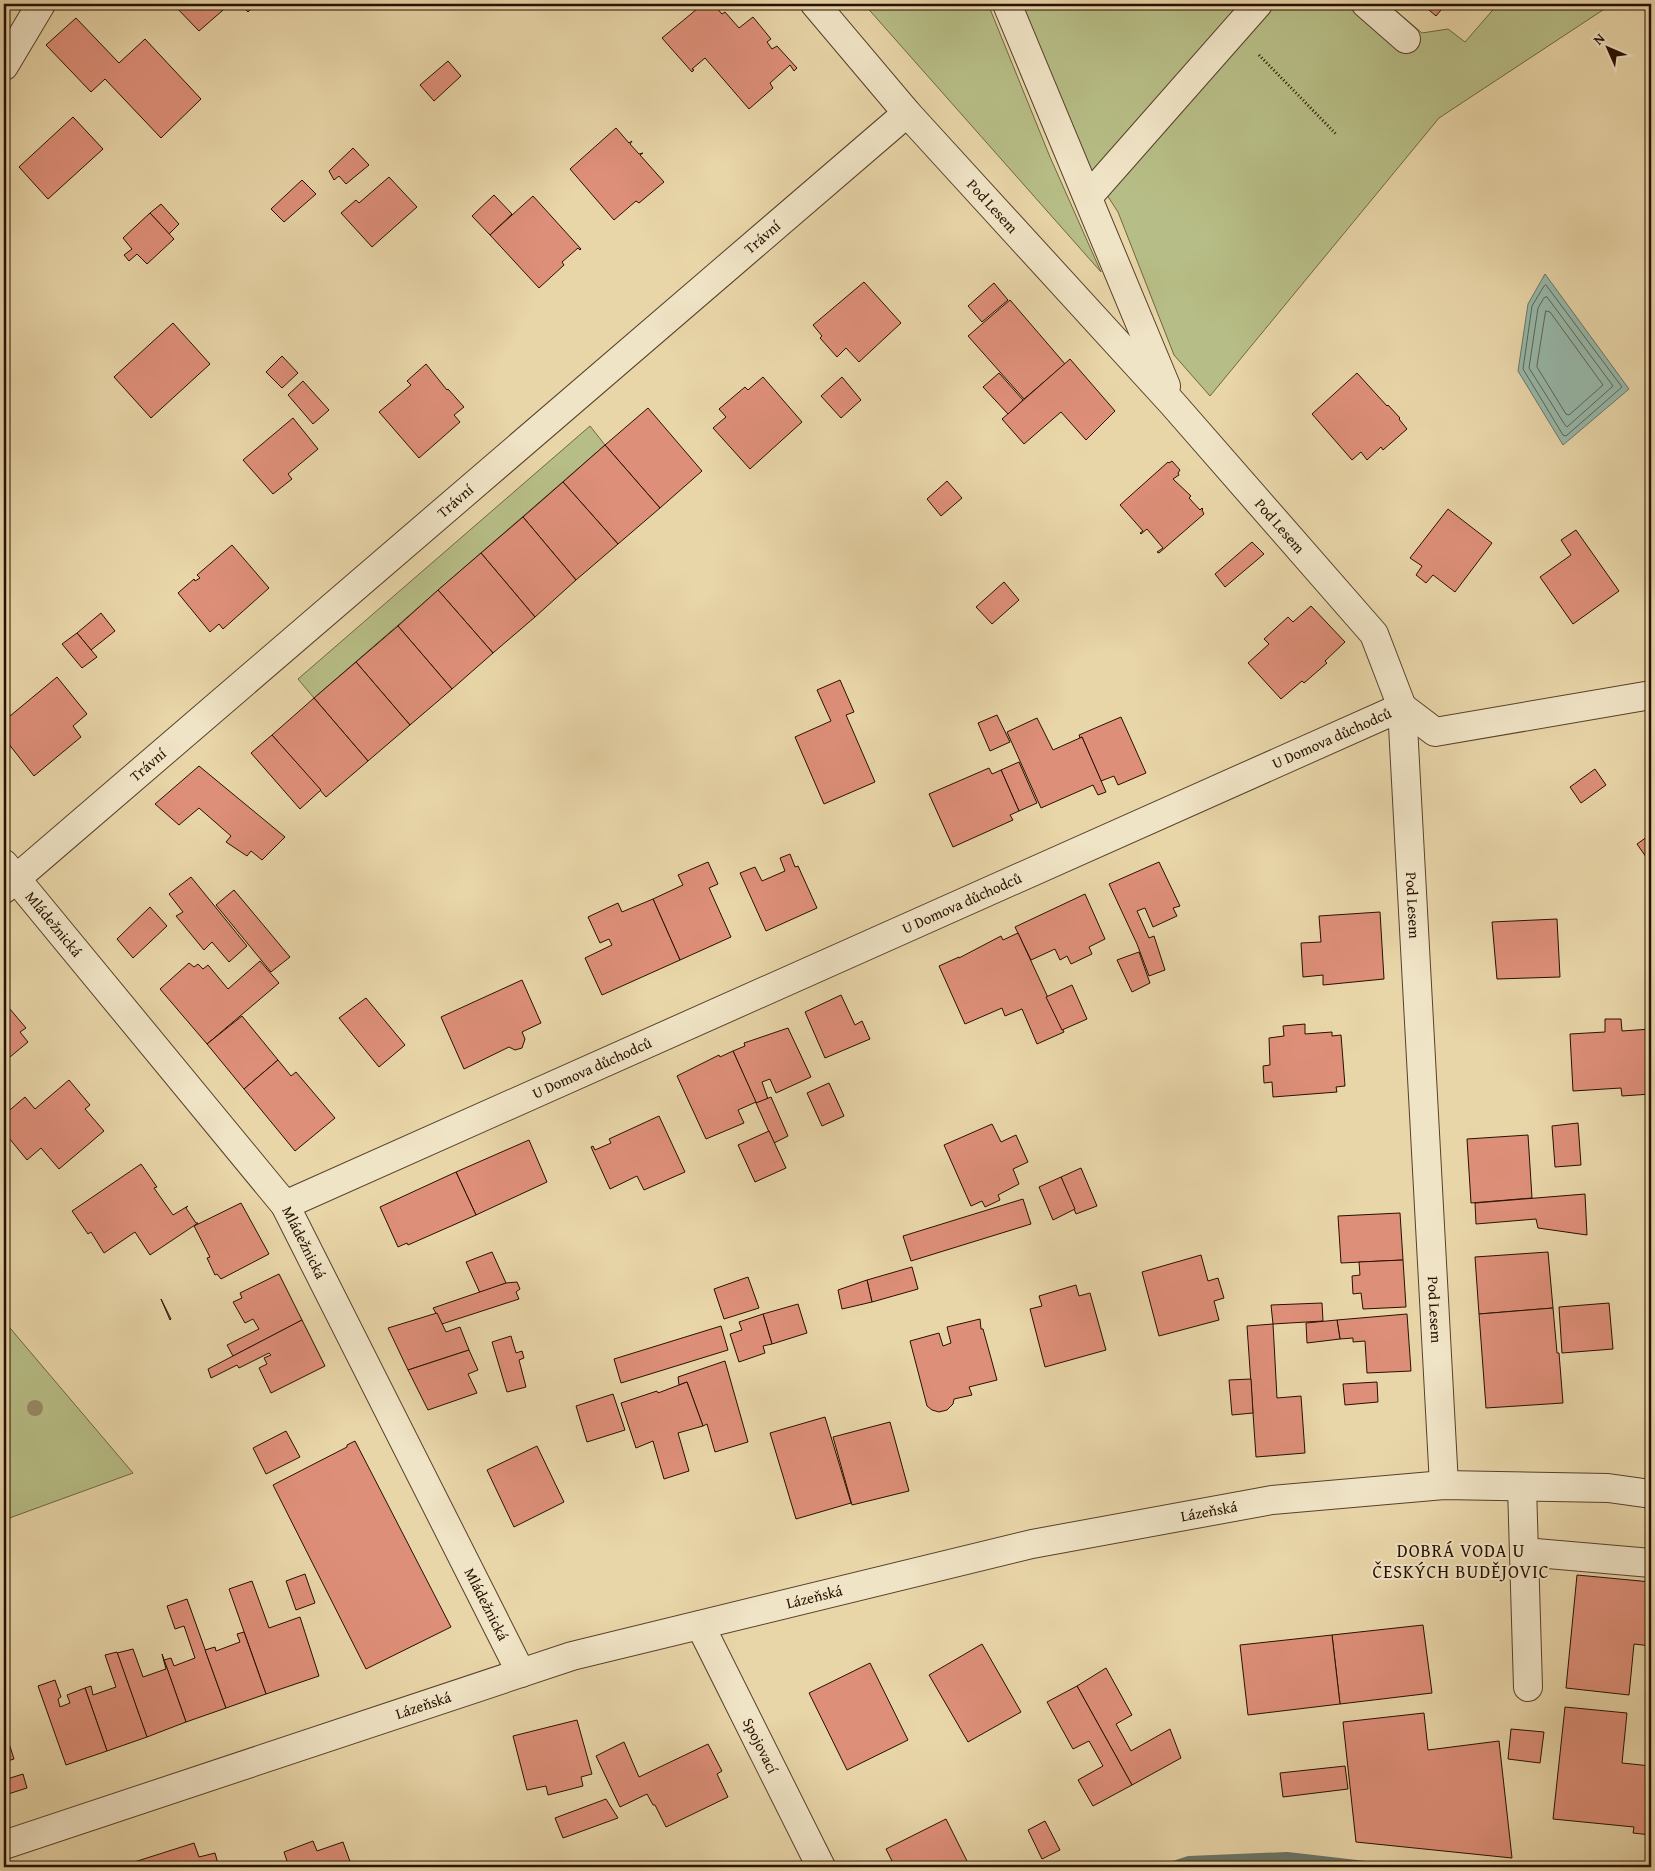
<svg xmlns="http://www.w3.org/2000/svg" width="1655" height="1871" viewBox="0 0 1655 1871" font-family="'Gentium Book Plus',serif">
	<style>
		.green { fill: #b7bd86; stroke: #6f6643 }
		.water { fill: #97b8aa; stroke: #6a7566 }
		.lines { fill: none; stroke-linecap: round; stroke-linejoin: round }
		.shore { stroke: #5f6455; stroke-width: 1 }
		.stream { stroke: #6a7566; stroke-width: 12 }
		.building { fill: #de8f79; stroke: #271000 }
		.minor-casing { stroke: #57412a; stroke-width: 30 }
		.path { stroke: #271000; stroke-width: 3; stroke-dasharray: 1 2.5; stroke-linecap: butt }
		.minor { stroke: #f0e4c6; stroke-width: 28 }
		.tree { fill: #998a65 }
		.labels { text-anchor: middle; stroke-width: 4; stroke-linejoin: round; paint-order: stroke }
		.street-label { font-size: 15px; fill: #271000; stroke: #f0e4c6 }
		.quarter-label { font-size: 18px; letter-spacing: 1px; fill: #271000; stroke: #f0e4c6 }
	</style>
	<rect width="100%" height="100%" fill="#e8d5a8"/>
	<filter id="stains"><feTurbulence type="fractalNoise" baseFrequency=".004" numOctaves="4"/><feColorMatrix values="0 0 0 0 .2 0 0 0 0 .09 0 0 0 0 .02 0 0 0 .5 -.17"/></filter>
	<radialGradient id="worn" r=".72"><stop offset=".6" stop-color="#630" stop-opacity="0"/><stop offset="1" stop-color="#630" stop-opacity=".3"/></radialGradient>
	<g class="green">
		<polygon points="864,4 988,4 1050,157 1101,272"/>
		<polygon points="1021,4 1388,4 1422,33 1448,29 1465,42 1498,4 1612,4 1439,118 1210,396 1174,355 1118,212 1075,146"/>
		<polygon points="590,426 605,445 314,698 298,679"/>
		<polygon points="4,1321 133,1473 4,1520"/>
	</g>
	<polygon class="water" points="1545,274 1629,389 1563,445 1518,371 1528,304"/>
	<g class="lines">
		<g class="shore">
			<polygon points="1546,285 1622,387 1566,436 1563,435 1523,369 1532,306 1544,286"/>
			<polygon points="1547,297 1613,386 1567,427 1565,425 1529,368 1538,308 1544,298"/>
			<polygon points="1546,311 1550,312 1603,385 1569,415 1566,414 1537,367"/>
		</g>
		<polyline class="stream" points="1174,1867 1189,1862 1287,1858 1365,1867"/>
	</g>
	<g class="building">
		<polygon points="173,4 230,4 199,31"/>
		<polygon points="240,4 256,4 248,12"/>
		<polygon points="703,4 713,4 722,14 725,12 739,28 753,17 771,39 767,42 772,49 777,46 797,68 794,71 790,65 770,83 773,88 749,109 705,58 692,69 694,70 692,72 662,38"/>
		<polygon points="1422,4 1446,4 1436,16"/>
		<polygon points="76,18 119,63 145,39 201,99 161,138 105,79 91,92 46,45"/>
		<polygon points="448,61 461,76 434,101 420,85"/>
		<polygon points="73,117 103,149 48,199 19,167"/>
		<polygon points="616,128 629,143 632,141 630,144 639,154 643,153 640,155 664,182 639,203 636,201 614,220 570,169"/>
		<polygon points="353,148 369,165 346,184 339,176 334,180 329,171"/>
		<polygon points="389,177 417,207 372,247 341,213 356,200 359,203"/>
		<polygon points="302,180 316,194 284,222 271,209"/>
		<polygon points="494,195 512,214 490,235 472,216"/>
		<polygon points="533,196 581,249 580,250 578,248 562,262 564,265 539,288 490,235"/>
		<polygon points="161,204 179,224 169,234 150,213"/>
		<polygon points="150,213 174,239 147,264 137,254 129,261 124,255 132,249 123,238"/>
		<polygon points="864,282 901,323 859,362 846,348 837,357 820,338 822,336 813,325"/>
		<polygon points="994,283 1008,300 982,322 968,306"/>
		<polygon points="1010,300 1065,364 1024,399 968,336"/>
		<polygon points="173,323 210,364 151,418 114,377"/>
		<polygon points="282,356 298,373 282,388 266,372"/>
		<polygon points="1070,359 1115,411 1086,440 1061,412 1024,444 1002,419"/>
		<polygon points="426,364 447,390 448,389 464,407 454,415 460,422 419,458 379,412 411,385 407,381"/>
		<polygon points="999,373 1023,400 1008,414 983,387"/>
		<polygon points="1357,373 1387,406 1388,405 1400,418 1399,419 1407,429 1383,450 1381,447 1367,460 1361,452 1352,460 1312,414"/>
		<polygon points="763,377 802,422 750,469 713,428 726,417 719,409 745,387 748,390"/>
		<polygon points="842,377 861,400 841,418 821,396"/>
		<polygon points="303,381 329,410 313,424 288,395"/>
		<polygon points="648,408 702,471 660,508 605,445"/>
		<polygon points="293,418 318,449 288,474 292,479 273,494 243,460"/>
		<polygon points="605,445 660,508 618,544 563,482"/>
		<polygon points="1172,461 1180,470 1178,473 1179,475 1173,479 1191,496 1189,498 1200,510 1202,508 1203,509 1202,510 1204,514 1159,553 1157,552 1163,548 1147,529 1141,534 1140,533 1143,531 1120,505 1168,462 1169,463"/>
		<polygon points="947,481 962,498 941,516 927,499"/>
		<polygon points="563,482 618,544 576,580 523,517"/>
		<polygon points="1448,509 1492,543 1455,592 1433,575 1426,583 1416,575 1422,566 1410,558"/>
		<polygon points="523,517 576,580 535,617 481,553"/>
		<polygon points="1576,530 1619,591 1573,624 1540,577 1571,555 1561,540"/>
		<polygon points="1252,542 1264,554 1225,587 1215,574"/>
		<polygon points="232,545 269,588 223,629 219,624 210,632 178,593 194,579 195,581 200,578 197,575"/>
		<polygon points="481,553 535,617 493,653 438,590"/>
		<polygon points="1004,582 1019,600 992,624 976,607"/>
		<polygon points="438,590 493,653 452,689 398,626"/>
		<polygon points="1311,606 1345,642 1325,661 1327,663 1304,683 1302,681 1281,699 1248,663 1269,644 1264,639 1288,617 1293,622"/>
		<polygon points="101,613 115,631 91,650 77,633"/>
		<polygon points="398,626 452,689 410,725 356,662"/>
		<polygon points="77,633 97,657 82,668 62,644"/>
		<polygon points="356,662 410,725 368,761 314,698"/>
		<polygon points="57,677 87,714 73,726 81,737 34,776 4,738 4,721"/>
		<polygon points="840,680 854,712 846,715 875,782 824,804 795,737 831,721 817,690"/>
		<polygon points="314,698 368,761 326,797 272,735"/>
		<polygon points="997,715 1010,742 990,751 978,723"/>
		<polygon points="1121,717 1146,773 1118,785 1114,776 1101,781 1082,737 1080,738 1079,735"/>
		<polygon points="1037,718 1053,750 1082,737 1106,792 1098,795 1093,785 1041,808 1007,732"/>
		<polygon points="272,735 321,790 300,809 251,753"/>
		<polygon points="1019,762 1037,803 1019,811 1001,770"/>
		<polygon points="199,766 285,837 262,860 251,851 247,856 226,842 231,836 199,808 179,825 155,804"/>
		<polygon points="989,768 992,774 1001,770 1019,811 1010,815 1013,820 953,847 929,794"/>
		<polygon points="1595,769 1606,785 1581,803 1570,787"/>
		<polygon points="1651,834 1651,864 1637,844"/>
		<polygon points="790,854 795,867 798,866 817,908 766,931 740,873 755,867 762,881 785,871 780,858"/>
		<polygon points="708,862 718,884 709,888 731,937 680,960 653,899 683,885 678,875"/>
		<polygon points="1159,862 1180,906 1173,908 1177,916 1153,927 1145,908 1137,911 1149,938 1154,936 1165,970 1149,976 1137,944 1109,884"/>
		<polygon points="191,877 247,946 229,962 212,942 204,950 176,916 183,912 169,894"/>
		<polygon points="234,890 290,957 271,972 216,905"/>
		<polygon points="1085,894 1105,939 1089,947 1092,954 1071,964 1067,956 1060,960 1055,949 1031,960 1015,927"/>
		<polygon points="653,899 680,960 602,995 585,958 612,945 609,939 600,943 588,917 618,903 622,912"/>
		<polygon points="150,907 167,926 133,958 117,939"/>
		<polygon points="1380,912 1384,979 1323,985 1323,975 1303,977 1301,943 1321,942 1319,916"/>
		<polygon points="1557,919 1560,977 1497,979 1492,922"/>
		<polygon points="1018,933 1064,1032 1037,1044 1022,1009 1005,1016 1002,1008 965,1024 939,966 959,957 959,958 1001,936 1003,940"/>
		<polygon points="1139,952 1150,983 1132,992 1117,960"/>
		<polygon points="260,961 279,983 207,1044 160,989 189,963 194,967 198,964 203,969 208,965 228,989"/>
		<polygon points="522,980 541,1023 522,1032 525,1039 522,1048 515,1050 509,1047 464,1069 441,1017"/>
		<polygon points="1072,985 1087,1019 1062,1030 1046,997"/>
		<polygon points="841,995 855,1025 862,1021 870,1039 825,1058 805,1012"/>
		<polygon points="366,998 405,1045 379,1067 339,1018"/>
		<polygon points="4,1002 26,1028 20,1032 28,1042 4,1062"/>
		<polygon points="242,1016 278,1060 244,1089 207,1044"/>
		<polygon points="1605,1019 1621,1019 1622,1031 1651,1029 1651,1094 1622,1096 1621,1088 1573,1091 1570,1034 1605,1032"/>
		<polygon points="1305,1024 1305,1034 1332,1032 1332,1036 1341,1035 1345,1086 1336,1087 1337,1092 1273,1097 1272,1082 1264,1083 1263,1066 1270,1065 1269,1038 1284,1036 1283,1026"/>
		<polygon points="788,1028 811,1077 776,1093 770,1079 762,1082 768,1099 756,1103 733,1051 745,1046 744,1043"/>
		<polygon points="733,1051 756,1102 738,1110 744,1123 706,1139 677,1076 719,1055 720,1057"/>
		<polygon points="278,1060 291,1076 296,1072 335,1118 295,1151 244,1089"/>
		<polygon points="69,1080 90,1105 85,1109 104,1131 59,1169 41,1148 27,1160 4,1132 4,1115 25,1097 35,1109"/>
		<polygon points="829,1083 844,1116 822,1126 807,1093"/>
		<polygon points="771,1097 788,1136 774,1143 756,1103"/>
		<polygon points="659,1116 685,1172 644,1190 637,1176 610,1189 591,1147 593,1146 595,1150 611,1143 609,1139"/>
		<polygon points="1578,1123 1581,1165 1555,1167 1552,1126"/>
		<polygon points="992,1124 1001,1142 1016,1135 1028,1162 1013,1169 1019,1184 998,1195 1000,1200 985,1207 982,1201 971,1206 944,1145"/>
		<polygon points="769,1131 786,1168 755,1182 738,1145"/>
		<polygon points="1528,1135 1532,1198 1471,1203 1467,1139"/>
		<polygon points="529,1140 547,1182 476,1215 456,1172"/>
		<polygon points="141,1164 157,1187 154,1188 173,1215 188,1206 186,1208 196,1223 198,1223 150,1255 135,1232 104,1253 91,1232 88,1234 72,1211"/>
		<polygon points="1081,1168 1097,1206 1076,1214 1061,1177"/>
		<polygon points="456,1172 476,1215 408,1245 407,1243 398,1247 380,1207"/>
		<polygon points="1061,1177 1075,1209 1053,1220 1039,1187"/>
		<polygon points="1585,1194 1587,1235 1538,1228 1536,1219 1476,1224 1475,1203"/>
		<polygon points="1023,1199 1031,1224 911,1261 903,1236"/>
		<polygon points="241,1203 269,1254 221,1279 217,1274 215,1275 207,1258 210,1257 194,1226"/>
		<polygon points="1400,1213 1403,1260 1341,1263 1338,1216"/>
		<polygon points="492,1252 506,1283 480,1293 466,1262"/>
		<polygon points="1548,1252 1553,1308 1479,1314 1475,1257"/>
		<polygon points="1201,1255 1208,1281 1218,1278 1224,1298 1214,1301 1219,1320 1159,1336 1142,1272"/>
		<polygon points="1403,1260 1406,1307 1363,1309 1361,1293 1353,1294 1352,1276 1360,1275 1359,1262"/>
		<polygon points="912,1267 918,1289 872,1302 867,1280"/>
		<polygon points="279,1274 302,1320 233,1356 227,1345 259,1329 253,1319 245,1323 233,1302 242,1298 240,1293"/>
		<polygon points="748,1277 759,1308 724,1319 714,1289"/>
		<polygon points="867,1280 872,1302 842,1309 838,1290"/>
		<polygon points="517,1282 520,1289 516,1292 519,1299 442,1324 433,1308 506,1283"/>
		<polygon points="1076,1285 1079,1296 1090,1293 1106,1350 1045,1367 1030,1309 1042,1306 1039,1296"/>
		<polygon points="161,1299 171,1319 170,1320"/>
		<polygon points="1322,1303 1323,1321 1273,1324 1271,1305"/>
		<polygon points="1609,1303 1613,1349 1562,1353 1559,1307"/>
		<polygon points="798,1304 807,1333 772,1344 763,1314"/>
		<polygon points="1553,1308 1557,1353 1559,1353 1563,1403 1486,1408 1479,1314"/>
		<polygon points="437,1313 446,1332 460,1327 469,1350 408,1370 388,1328"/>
		<polygon points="763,1314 772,1344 763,1346 765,1353 739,1362 730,1334 742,1330 739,1322"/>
		<polygon points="1407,1314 1411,1371 1367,1373 1365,1341 1353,1342 1353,1338 1340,1339 1337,1320"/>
		<polygon points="980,1319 981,1329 983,1329 997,1380 969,1387 972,1395 954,1399 953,1404 947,1410 939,1412 932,1410 927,1406 910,1341 939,1333 943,1346 951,1343 947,1327"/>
		<polygon points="302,1320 325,1366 271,1393 259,1368 267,1364 264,1358 271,1355 269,1353 239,1368 237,1365 211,1378 208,1369"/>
		<polygon points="1337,1320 1340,1339 1307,1343 1306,1323"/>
		<polygon points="1273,1324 1277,1398 1301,1396 1305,1453 1256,1457 1247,1326"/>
		<polygon points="721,1326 728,1350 621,1383 614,1359"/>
		<polygon points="511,1336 516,1353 522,1351 524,1358 519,1360 526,1387 507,1392 492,1342"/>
		<polygon points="469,1350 478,1370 468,1374 477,1393 428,1410 408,1370"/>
		<polygon points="725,1361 748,1442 715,1452 707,1424 703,1426 687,1382 679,1385 678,1377"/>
		<polygon points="1251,1379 1253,1413 1232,1415 1229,1380"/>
		<polygon points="687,1382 703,1426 678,1433 689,1471 664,1479 653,1441 636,1448 621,1403 657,1391 658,1393"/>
		<polygon points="1377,1382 1378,1402 1345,1405 1343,1384"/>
		<polygon points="613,1394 625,1430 587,1442 576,1406"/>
		<polygon points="825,1417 851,1503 796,1519 770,1433"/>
		<polygon points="890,1422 909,1491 852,1505 833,1437"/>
		<polygon points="286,1431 300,1457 266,1474 253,1448"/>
		<polygon points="355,1441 451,1627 366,1669 273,1485 347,1447 347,1445"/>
		<polygon points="537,1446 564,1502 514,1527 487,1470"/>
		<polygon points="305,1574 315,1603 296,1610 286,1581"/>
		<polygon points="1577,1575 1651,1582 1651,1646 1634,1644 1629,1695 1566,1688"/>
		<polygon points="252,1581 269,1628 300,1617 319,1676 266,1694 229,1589"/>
		<polygon points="187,1599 226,1708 186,1722 164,1660 171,1658 174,1666 195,1658 184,1626 175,1629 167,1606"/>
		<polygon points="1423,1625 1432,1693 1340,1704 1332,1635"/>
		<polygon points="244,1632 266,1694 226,1708 205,1650 215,1647 216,1651 240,1642 237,1634"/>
		<polygon points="1332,1635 1340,1704 1248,1715 1240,1645"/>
		<polygon points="982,1644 1021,1712 968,1742 929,1675"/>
		<polygon points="133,1649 143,1677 166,1669 162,1654 186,1722 147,1737 117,1653"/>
		<polygon points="117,1652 147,1737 107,1751 85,1688 91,1686 93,1695 116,1687 105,1655"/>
		<polygon points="870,1663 908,1740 847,1770 809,1693"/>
		<polygon points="1106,1668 1132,1715 1116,1724 1131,1751 1170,1729 1181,1758 1132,1785 1077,1686"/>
		<polygon points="55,1680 61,1697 58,1699 60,1707 70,1703 67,1695 85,1688 107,1751 66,1765 38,1686"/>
		<polygon points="1077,1686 1132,1785 1093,1806 1078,1780 1103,1766 1089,1741 1073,1749 1047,1702"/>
		<polygon points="1565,1707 1627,1713 1622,1763 1651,1766 1651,1835 1633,1833 1634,1827 1553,1819"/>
		<polygon points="1424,1713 1428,1750 1499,1741 1512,1858 1356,1842 1343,1722"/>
		<polygon points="577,1720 592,1774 581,1777 583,1786 548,1795 546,1786 527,1790 513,1736"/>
		<polygon points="1511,1729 1544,1732 1540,1763 1508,1759"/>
		<polygon points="6,1734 14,1759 4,1762 4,1735"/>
		<polygon points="624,1742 639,1777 708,1744 722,1771 717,1774 728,1797 666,1827 655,1805 653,1805 647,1794 620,1807 596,1756"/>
		<polygon points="1345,1766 1348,1789 1283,1797 1280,1773"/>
		<polygon points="23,1774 27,1788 5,1795 4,1780"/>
		<polygon points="606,1799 618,1818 563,1838 555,1818"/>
		<polygon points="946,1819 970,1867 895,1867 886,1849"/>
		<polygon points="1045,1821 1060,1850 1042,1859 1028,1830"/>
		<polygon points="313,1841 317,1851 343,1842 352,1867 289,1867 284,1852"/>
		<polygon points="194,1843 199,1857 215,1853 219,1867 128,1867 128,1864"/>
	</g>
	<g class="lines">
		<defs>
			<g id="minor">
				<path id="s1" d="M815,4L907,113L1173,404L1374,634L1402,707L1444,1485"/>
				<polyline points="1007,4 1166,386"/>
				<polyline points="1366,4 1406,39"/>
				<polyline points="4,66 41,4"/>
				<polyline points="1088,197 1258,4"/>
				<polyline points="1402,707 1435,732 1651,695"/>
				<path id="s2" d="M4,864L285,1205L521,1673"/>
				<path id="s3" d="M4,889L907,113"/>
				<path id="s4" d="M285,1205L1402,707"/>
				<polyline points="1522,1487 1528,1687"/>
				<polyline points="1524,1552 1651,1563"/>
				<path id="s5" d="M700,1625L821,1867"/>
				<path id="s6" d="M4,1845L572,1656L1032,1544L1272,1500L1444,1485L1608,1488L1651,1494"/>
			</g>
		</defs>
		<use href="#minor" class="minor-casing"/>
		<polyline class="path" points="1259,55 1337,135"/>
		<use href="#minor" class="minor"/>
	</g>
	<circle class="tree" cx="35" cy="1408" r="8"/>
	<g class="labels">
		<g class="street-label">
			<text dy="5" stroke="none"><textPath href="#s1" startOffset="269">Pod Lesem</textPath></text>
			<text dy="5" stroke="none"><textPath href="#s3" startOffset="1000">Trávní</textPath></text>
			<text dy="5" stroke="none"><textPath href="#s3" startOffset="595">Trávní</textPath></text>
			<text dy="5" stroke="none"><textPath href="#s1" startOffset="699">Pod Lesem</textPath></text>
			<text dy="5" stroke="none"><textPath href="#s4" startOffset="1146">U Domova důchodců</textPath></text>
			<text dy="5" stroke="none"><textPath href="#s3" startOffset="190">Trávní</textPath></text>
			<text dy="5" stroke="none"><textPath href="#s4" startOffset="741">U Domova důchodců</textPath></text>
			<text dy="5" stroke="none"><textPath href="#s1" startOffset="1119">Pod Lesem</textPath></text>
			<text dy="5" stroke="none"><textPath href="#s2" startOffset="78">Mládežnická</textPath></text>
			<text dy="5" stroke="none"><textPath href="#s4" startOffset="336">U Domova důchodců</textPath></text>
			<text dy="5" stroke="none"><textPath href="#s2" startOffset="484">Mládežnická</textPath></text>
			<text dy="5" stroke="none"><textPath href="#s1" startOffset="1524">Pod Lesem</textPath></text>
			<text dy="5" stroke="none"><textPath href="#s6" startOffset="1252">Lázeňská</textPath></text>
			<text dy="5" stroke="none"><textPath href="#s6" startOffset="848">Lázeňská</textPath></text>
			<text dy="5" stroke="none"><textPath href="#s2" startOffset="889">Mládežnická</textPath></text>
			<text dy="5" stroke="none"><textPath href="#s6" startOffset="442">Lázeňská</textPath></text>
			<text dy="5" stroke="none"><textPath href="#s5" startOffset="135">Spojovací</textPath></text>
		</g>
		<g class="quarter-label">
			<text x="1461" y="1557">DOBRÁ VODA U<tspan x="1461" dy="21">ČESKÝCH BUDĚJOVIC</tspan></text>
		</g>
	</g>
	<rect width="1655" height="1871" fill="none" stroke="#e8d5a8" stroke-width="20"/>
	<rect x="5" y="5" width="1645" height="1861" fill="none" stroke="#271000" stroke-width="2.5"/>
	<rect x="10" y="10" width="1635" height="1851" fill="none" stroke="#271000"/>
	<g transform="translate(1608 48) rotate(315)" stroke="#f0e4c6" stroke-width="4" paint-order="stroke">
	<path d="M0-4L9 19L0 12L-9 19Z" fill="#271000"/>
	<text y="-8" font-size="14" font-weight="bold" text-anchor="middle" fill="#271000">N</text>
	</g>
	<rect width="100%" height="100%" filter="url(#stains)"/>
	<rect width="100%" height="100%" fill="url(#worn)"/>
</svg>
